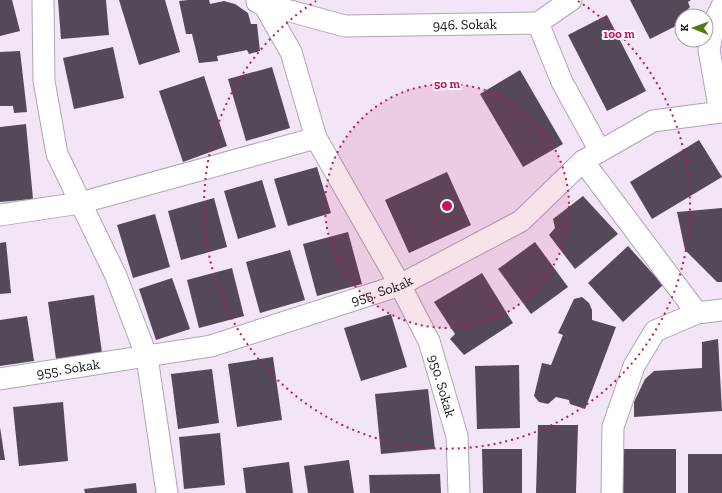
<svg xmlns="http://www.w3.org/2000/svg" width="722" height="493" viewBox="0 0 722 493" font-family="'Zilla Slab',serif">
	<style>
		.building { fill: #534957 }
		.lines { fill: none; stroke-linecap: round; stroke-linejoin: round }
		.minor-casing { stroke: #b0a5b5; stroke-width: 23 }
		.minor { stroke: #fff; stroke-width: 21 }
		.ring { fill: none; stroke: #c2185b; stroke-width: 2; stroke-dasharray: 2 4 }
		.labels { text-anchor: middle; stroke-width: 4; stroke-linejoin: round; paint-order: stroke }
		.street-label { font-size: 14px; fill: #181419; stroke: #fff }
		.centre { fill: #c2185b; stroke: #fff; stroke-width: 2 }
		.ring-label { font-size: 12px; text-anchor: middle; font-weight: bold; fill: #c2185b; stroke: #fff; stroke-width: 4; stroke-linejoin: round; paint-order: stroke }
	</style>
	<rect width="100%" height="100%" fill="#f1e5f6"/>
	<g class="building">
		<polygon points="0,0 12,0 20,31 0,36"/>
		<polygon points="58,0 106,0 109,35 61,39"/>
		<polygon points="119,0 165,0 180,52 139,65"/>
		<polygon points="188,0 209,0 210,4 224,1 235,4 248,13 251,24 257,24 260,51 249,54 247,50 217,56 218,61 199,63 192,34 186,34 179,1"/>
		<polygon points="630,0 691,0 688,2 690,7 680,17 680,24 650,39"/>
		<polygon points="607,15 646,91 607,111 568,35"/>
		<polygon points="113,47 124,98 74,109 63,58"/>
		<polygon points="20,51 27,112 14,113 13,106 0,106 0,52"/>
		<polygon points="272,67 290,128 246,141 228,79"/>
		<polygon points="520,70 563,144 523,167 480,94"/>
		<polygon points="204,76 227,146 183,162 159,91"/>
		<polygon points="26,124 33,199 0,202 0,127"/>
		<polygon points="699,140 722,177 652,219 630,182"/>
		<polygon points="317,167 331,213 288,226 274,179"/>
		<polygon points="447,172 471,225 409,253 385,200"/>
		<polygon points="262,180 276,227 238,239 224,191"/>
		<polygon points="583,196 618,234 575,269 549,235 555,228 553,219"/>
		<polygon points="214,198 227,247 181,260 168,211"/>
		<polygon points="722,208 722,282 717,282 685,250 677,212"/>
		<polygon points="155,214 170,267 133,278 117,225"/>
		<polygon points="348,232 362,284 317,296 303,244"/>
		<polygon points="6,242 11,293 0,294 0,243"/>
		<polygon points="535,242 568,287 531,314 498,269"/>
		<polygon points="628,246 663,285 623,322 588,283"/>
		<polygon points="290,250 305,300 260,313 246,262"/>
		<polygon points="232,268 244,316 199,328 187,280"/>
		<polygon points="482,273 513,323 464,355 450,339 455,334 434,302"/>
		<polygon points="172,278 190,329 156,340 139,289"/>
		<polygon points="94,295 102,353 56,359 48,302"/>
		<polygon points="582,297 589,303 592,310 592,320 616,327 585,409 570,404 569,400 556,397 548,404 539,402 534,396 542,363 551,365 563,335 558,333 574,299"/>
		<polygon points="391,314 407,367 361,381 344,328"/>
		<polygon points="27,316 34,361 0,366 0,320"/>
		<polygon points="718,339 722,411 634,417 634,402 645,379 654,371 702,368 702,342"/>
		<polygon points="273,357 282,420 237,427 228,364"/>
		<polygon points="519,365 520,428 477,429 475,366"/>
		<polygon points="212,369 219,423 178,429 171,374"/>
		<polygon points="428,389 435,449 381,454 375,394"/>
		<polygon points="63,402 68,461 19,466 13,407"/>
		<polygon points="538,425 578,425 576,493 536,493"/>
		<polygon points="0,427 5,460 0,460"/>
		<polygon points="220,433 225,485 184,489 179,437"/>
		<polygon points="482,449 522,449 522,493 483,493"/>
		<rect x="622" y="449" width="54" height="44"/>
		<rect x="688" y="454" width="34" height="39"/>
		<polygon points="349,460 354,493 308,493 304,466"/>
		<polygon points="289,462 293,493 246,493 243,468"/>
		<polygon points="440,474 441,493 370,493 369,475"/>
		<polygon points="136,483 137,493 85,493 84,489"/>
	</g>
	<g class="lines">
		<defs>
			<g id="minor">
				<polyline points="43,0 44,81 57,154 116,276 147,357 167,493"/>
				<path id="s1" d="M257,2L345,26L538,23L562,82L600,151"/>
				<path id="s2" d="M264,5L291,52L316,138L400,285L429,341L457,436L459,493"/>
				<polyline points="538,23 571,0"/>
				<polyline points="720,112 709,50 714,23 722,6"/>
				<polyline points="583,161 697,313"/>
				<polyline points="0,215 80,203 316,138"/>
				<path id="s3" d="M0,379L211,346L400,285L521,221L583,161L653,121L722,112"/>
				<polyline points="612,493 613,427 634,366 655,331 697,313 722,310"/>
			</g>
		</defs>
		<use href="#minor" class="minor-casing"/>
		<use href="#minor" class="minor"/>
	</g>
	<circle cx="447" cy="206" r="122" fill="#c2185b" fill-opacity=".12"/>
	<g class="ring">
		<circle cx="447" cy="206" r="122"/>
		<path d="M578 1A243 243 0 1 1 316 1"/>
	</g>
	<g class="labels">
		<g class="street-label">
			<text dy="5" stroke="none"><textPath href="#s1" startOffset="211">946. Sokak</textPath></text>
			<text dy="5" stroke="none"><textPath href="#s3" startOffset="393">955. Sokak</textPath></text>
			<text dy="5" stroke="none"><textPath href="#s3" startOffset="69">955. Sokak</textPath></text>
			<text dy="5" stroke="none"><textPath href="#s2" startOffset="423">950. Sokak</textPath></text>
		</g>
	</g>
	<circle cx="447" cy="206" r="6" class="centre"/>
	<g class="ring-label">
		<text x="619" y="38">100 m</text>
		<text x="447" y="88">50 m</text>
	</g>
	<g transform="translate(694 28) rotate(271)"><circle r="19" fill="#ffffff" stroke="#a3a1a3"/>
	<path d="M0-3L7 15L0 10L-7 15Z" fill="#4b7e0f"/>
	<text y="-6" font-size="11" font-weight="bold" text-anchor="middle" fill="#181419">K</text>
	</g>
</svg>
